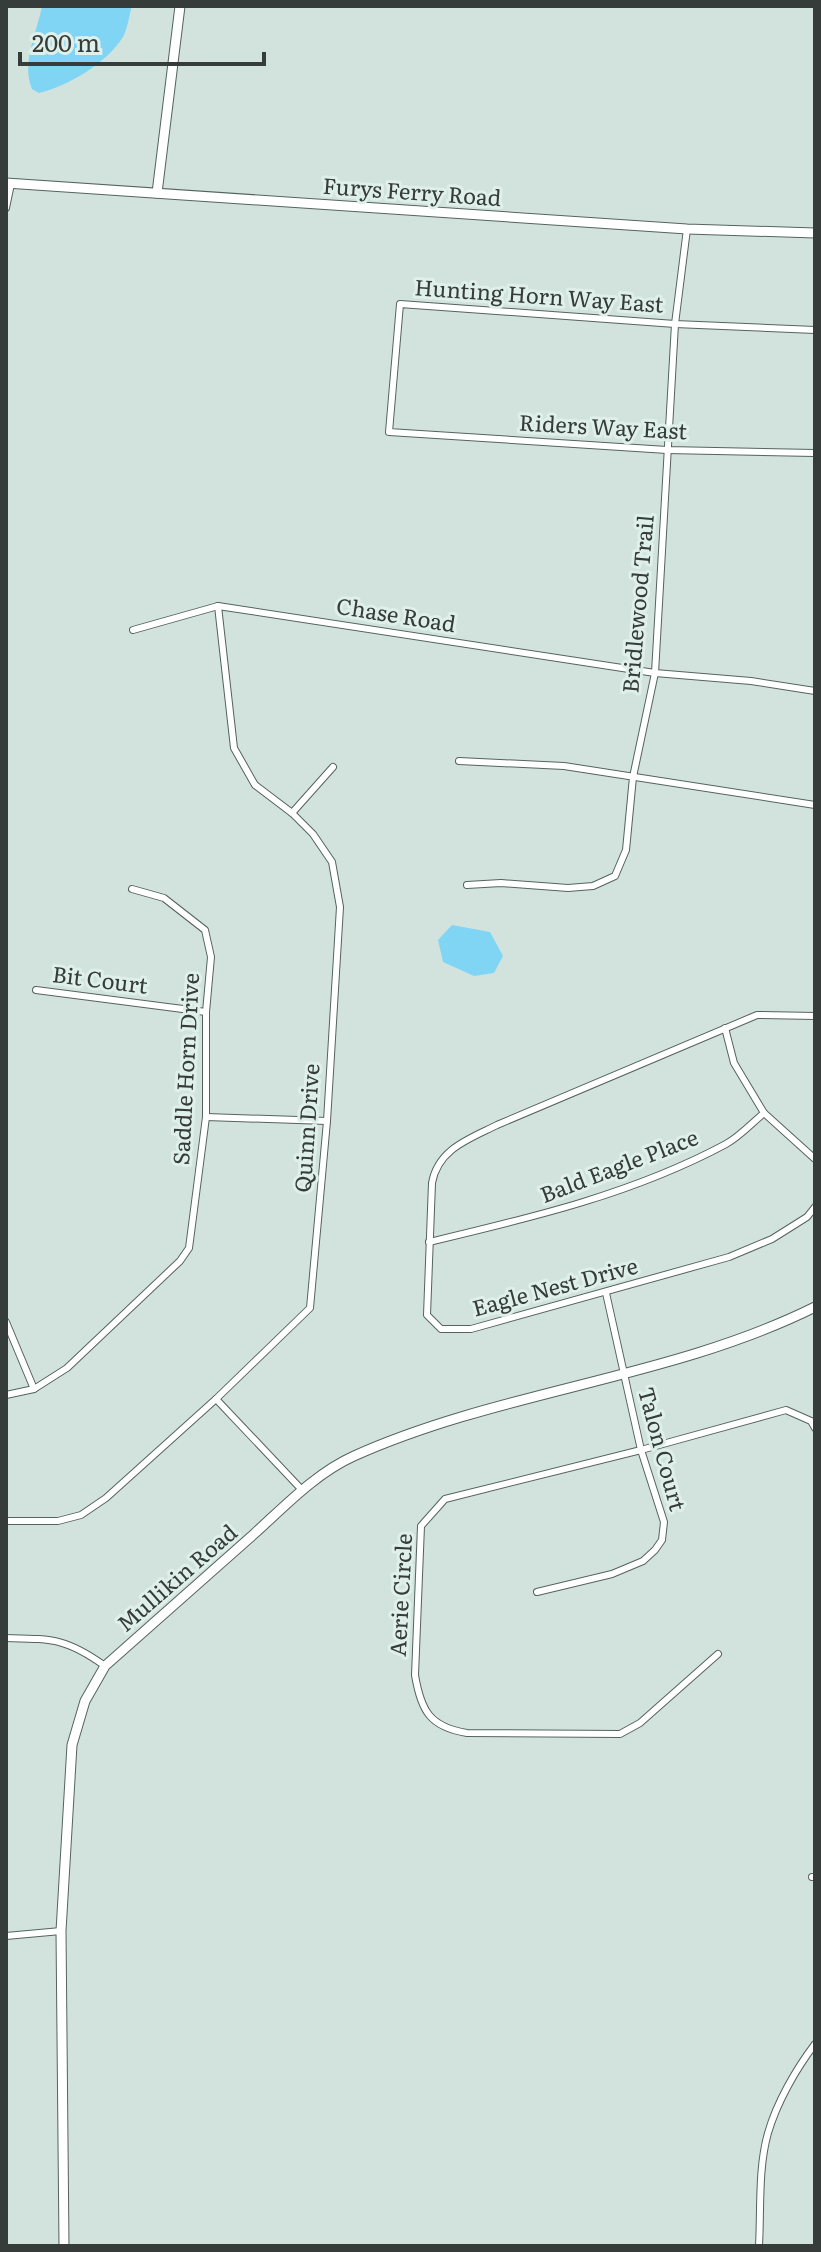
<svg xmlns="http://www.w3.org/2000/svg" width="821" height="2252" viewBox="0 0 821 2252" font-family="Literata,serif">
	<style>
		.water { fill: #80d5f4 }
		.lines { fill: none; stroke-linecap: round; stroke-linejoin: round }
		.street-casing { stroke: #55635f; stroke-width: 8 }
		.secondary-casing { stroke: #55635f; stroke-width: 11 }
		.street { stroke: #fff; stroke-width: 6 }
		.secondary { stroke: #fff; stroke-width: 9 }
		.labels { text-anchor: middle; stroke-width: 6; stroke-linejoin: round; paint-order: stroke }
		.street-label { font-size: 22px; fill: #363c3a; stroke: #dff0eb }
	</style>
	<rect width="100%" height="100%" fill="#d2e3de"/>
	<g class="water">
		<path d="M42,6H132C129,15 128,28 123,37C107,63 68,86 39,93L32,89C21,62 37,33 42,6Z"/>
		<polygon points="452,925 490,932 503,956 494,973 474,976 443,962 438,940"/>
	</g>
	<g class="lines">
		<defs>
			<g id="street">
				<polyline points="6,208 11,184"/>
				<polyline points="815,330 675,324 400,304 389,432 667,450 815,453"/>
				<polyline points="133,630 218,606 655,673 751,681 815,691"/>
				<polyline points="459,761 564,766 815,805"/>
				<polyline points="292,813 333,767"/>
				<polyline points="467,885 501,883 568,888 593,886 615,876 626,850 633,777 655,673 675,324 687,229"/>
				<polyline points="36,990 206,1012"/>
				<path d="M815,1016L757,1015L497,1125C469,1139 438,1149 432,1183L427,1315L441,1329H471L729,1257L772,1239L807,1217L815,1207"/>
				<polyline points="725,1028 734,1063 764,1113 815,1159"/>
				<polyline points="206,1117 327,1121"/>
				<path d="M429,1242C530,1218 633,1194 726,1144C739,1137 752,1123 764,1113"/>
				<polyline points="6,1322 34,1389"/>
				<polyline points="6,1395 34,1389 67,1368 180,1261 189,1248 206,1117 206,1012 211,957 205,930 164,898 132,889"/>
				<polyline points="216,1399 303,1491"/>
				<polyline points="6,1521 58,1521 81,1515 106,1498 216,1399 310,1308 327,1121 340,907 332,862 313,834 292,813 255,785 234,748 218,606"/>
				<polyline points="537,1592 612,1574 643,1561 655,1550 662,1540 664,1522 641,1450 606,1293"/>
				<path d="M6,1638C52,1639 66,1638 105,1666"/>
				<path d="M718,1654L640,1723L620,1734L467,1733C430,1727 421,1711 415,1675L421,1526L445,1499L641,1450L786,1410L811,1421L815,1428"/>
				<polyline points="812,1877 815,1877"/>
				<polyline points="6,1936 61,1931"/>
				<path d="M759,2246C761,2209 758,2168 768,2133C777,2102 796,2069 815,2044"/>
			</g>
			<g id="secondary">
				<polyline points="6,183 687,229 815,233"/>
				<polyline points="157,193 180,6"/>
				<path d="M64,2246L61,1931L72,1745L85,1701L105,1666C154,1622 204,1578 254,1534C285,1506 316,1473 354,1456C501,1390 670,1379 815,1307"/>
			</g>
		</defs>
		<use href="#street" class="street-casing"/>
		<use href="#secondary" class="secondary-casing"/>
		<use href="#street" class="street"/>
		<use href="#secondary" class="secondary"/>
	</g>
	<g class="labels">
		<g class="street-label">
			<text transform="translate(412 192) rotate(4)" y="8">Furys Ferry Road</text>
			<text transform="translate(539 296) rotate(4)" y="8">Hunting Horn Way East</text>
			<text transform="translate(603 427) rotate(3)" y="8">Riders Way East</text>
			<text transform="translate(638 604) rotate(-85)" y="8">Bridlewood Trail</text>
			<text transform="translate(396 615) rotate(9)" y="8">Chase Road</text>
			<text transform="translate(100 980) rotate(7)" y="8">Bit Court</text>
			<text transform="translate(186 1069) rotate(-87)" y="8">Saddle Horn Drive</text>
			<text transform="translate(307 1128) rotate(-86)" y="8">Quinn Drive</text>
			<text transform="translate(619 1166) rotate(-21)" y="8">Bald Eagle Place</text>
			<text transform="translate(555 1287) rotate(-15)" y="8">Eagle Nest Drive</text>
			<text transform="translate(662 1449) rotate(75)" y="8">Talon Court</text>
			<text transform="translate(177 1578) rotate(-41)" y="8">Mullikin Road</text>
			<text transform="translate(401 1595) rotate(-87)" y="8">Aerie Circle</text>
		</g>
	</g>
	<rect width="821" height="2252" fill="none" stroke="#363c3a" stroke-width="16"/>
	<path d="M20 52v12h244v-12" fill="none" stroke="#363c3a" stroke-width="4"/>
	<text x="32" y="52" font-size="24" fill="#363c3a" stroke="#dff0eb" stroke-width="6" paint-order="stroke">200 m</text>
</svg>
